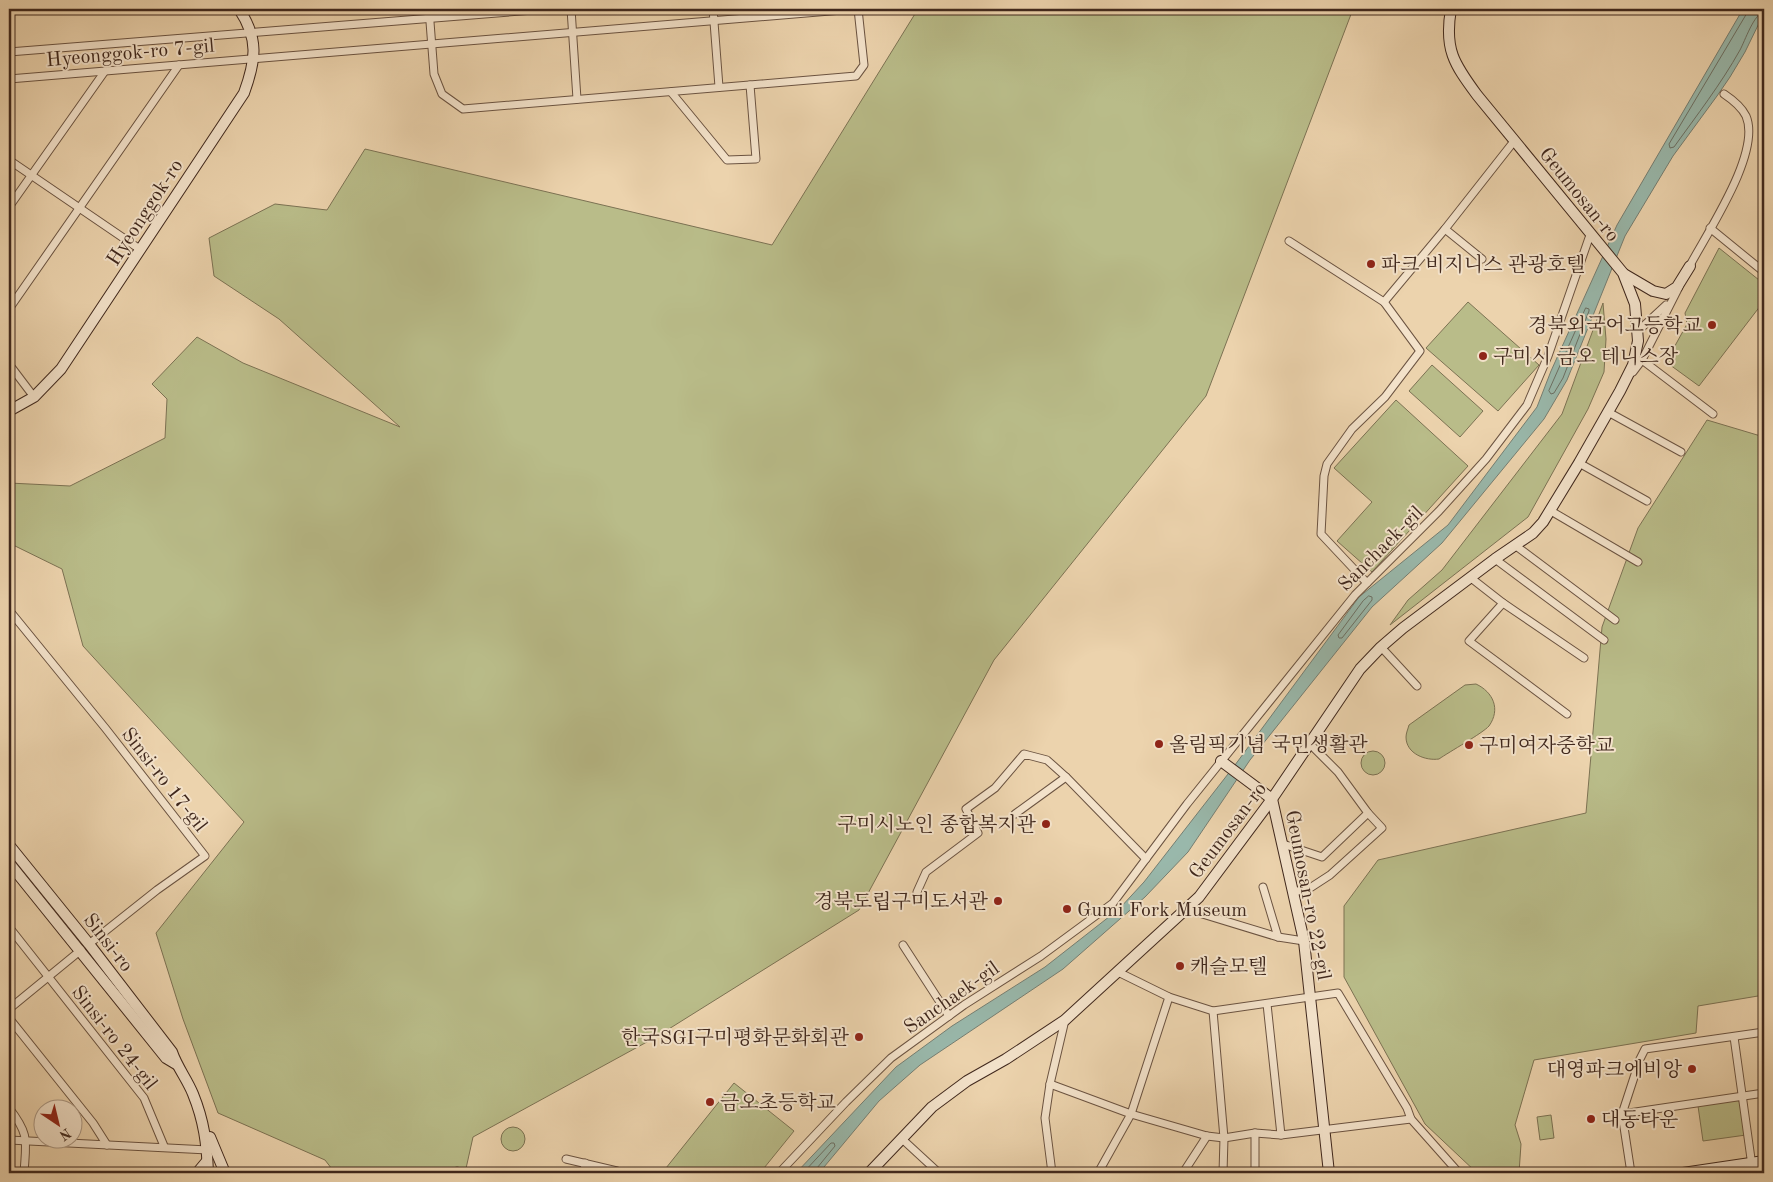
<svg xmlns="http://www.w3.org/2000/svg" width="1773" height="1182" viewBox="0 0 1773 1182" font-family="'Old Standard TT','Noto Serif KR',serif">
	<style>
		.green { fill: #b9bc89; stroke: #7c7253 }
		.water { fill: #99b8ab; stroke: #757e72 }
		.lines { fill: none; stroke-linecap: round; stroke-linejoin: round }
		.shore { stroke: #6c7064; stroke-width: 1 }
		.street-casing { stroke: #6b5341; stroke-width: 9 }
		.secondary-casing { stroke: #40281d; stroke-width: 12 }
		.street { stroke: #f3e2ca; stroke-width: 7 }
		.secondary { stroke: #f3e2ca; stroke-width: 10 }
		.poi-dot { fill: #8f2418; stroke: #f3e2ca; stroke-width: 2 }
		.labels { text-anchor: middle; stroke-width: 4; stroke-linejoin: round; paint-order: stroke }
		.street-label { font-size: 20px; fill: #40281d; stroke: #f3e2ca }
		.poi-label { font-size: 20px; fill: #40281d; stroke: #f3e2ca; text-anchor: start }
	</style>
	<rect width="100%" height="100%" fill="#ecd3ad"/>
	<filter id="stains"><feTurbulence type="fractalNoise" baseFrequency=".004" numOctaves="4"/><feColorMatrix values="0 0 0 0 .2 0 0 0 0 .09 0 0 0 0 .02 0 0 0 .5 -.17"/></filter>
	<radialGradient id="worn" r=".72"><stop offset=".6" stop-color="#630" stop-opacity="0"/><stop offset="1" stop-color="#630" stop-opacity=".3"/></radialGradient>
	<g class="green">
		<polygon points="918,9 1353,9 1206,396 994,660 859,910 656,1037 473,1137 465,1173 335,1173 325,1160 218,1113 183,1019 156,933 244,822 83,646 62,569 9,543 9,483 70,486 165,438 167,399 152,384 197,337 243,363 400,427 279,319 214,276 209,238 275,204 327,210 365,149 772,245"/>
		<polygon points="1719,248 1764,284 1764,301 1699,386 1666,362 1687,324 1685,313"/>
		<polygon points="1468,302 1539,365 1498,411 1426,348"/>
		<polygon points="1603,303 1606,339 1604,372 1588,409 1528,517 1390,625 1408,600 1442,570 1562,414"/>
		<polygon points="1432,365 1483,411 1460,437 1409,391"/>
		<polygon points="1396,400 1468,466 1372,572 1337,541 1372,502 1334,468"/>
		<polygon points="1707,420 1764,437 1764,995 1698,1006 1696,1033 1534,1060 1515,1125 1521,1144 1519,1173 1477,1173 1425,1124 1344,977 1344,906 1378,860 1586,813 1602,627 1638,528"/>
		<path d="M1476,684C1493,692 1501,709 1489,726C1483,733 1449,752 1439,759C1426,761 1406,754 1406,737C1406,733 1408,729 1409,725L1465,685Z"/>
		<circle cx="1373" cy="763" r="12"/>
		<polygon points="734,1083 794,1131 760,1173 662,1173"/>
		<polygon points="1738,1100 1742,1107 1746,1135 1703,1141 1698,1106"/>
		<polygon points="1551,1115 1554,1138 1540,1140 1537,1117"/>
		<circle cx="513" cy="1139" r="12"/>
	</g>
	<polygon class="water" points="1743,9 1764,9 1764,13 1745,52 1730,77 1717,96 1673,156 1625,236 1567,380 1544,419 1442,543 1372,607 1250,760 1188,852 1145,897 1063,969 920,1065 879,1101 819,1173 796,1173 896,1067 952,1026 1045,967 1119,909 1144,882 1235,765 1359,597 1448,525 1537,407 1551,371 1617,225"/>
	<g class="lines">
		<g class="shore">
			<path d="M1747,9V13L1669,144L1670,148L1674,147C1697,115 1721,84 1740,50C1745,41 1754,13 1764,12"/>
			<polygon points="1586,308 1589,309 1589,311 1563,378 1554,393 1551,394 1549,391"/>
			<polygon points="1369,596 1372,597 1372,600 1342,638 1339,638 1338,635 1363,601"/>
			<polyline points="803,1173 831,1143 834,1143 835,1146 817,1168 815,1173"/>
		</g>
		<defs>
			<g id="street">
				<polyline points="429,9 434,74 442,94 463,109 856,76 864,65 858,9"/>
				<polyline points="571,9 577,99"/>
				<polyline points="713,9 719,87"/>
				<polyline points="9,52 546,9"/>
				<polyline points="9,79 854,9"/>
				<polyline points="671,92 727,160 756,159 750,85"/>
				<polyline points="9,160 141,250"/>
				<polyline points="9,207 105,71"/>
				<polyline points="1710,228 1764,272"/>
				<polyline points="1445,229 1482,259"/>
				<polyline points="1289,241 1384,302 1420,351 1385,397 1352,429 1327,464 1324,476 1321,534 1367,583"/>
				<path d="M1688,269C1706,234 1762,153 1746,116C1741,106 1733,100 1724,94"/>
				<polyline points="1384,302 1445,229 1515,140"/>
				<polyline points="9,309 179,65"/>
				<polyline points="1637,332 1666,305"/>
				<polyline points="1642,360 1713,414"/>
				<polyline points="9,364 34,397"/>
				<polyline points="1633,372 1642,360 1679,287"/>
				<polyline points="1608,412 1681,452"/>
				<polyline points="1579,463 1647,501"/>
				<polyline points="1551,511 1638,562"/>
				<polyline points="1516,546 1615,620"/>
				<polyline points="1495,559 1604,640"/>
				<polyline points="1471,578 1503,603 1584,658"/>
				<polyline points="1503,603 1469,641 1567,714"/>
				<polyline points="9,610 106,729 205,856 157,890 89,944"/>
				<polyline points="1381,647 1417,686"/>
				<polyline points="1015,814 1066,777"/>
				<polyline points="1283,844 1322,857 1368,813"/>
				<polyline points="1263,887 1278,937"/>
				<polyline points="917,892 926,872 978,833 966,809 995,788 1024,754 1047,760 1066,777 1146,859"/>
				<polyline points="1294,892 1310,888 1330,875 1382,828 1368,813 1338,772 1310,744"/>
				<polyline points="1186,909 1278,937 1304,941"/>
				<polyline points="9,927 144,1098 164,1146"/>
				<polyline points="903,945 949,1016"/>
				<polyline points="1118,972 1169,997 1213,1011 1338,993 1407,1108 1411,1119 1459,1173"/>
				<polyline points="1267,1004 1281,1135"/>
				<polyline points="9,1009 81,950"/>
				<polyline points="1213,1011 1224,1138 1223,1173"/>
				<polyline points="9,1018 93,1123 107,1145"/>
				<polyline points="1734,1037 1753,1173"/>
				<polyline points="1050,1084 1131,1114 1207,1136 1224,1138 1255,1133 1281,1135 1411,1119"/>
				<path d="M9,1108C30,1135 26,1141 24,1173"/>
				<polyline points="1622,1114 1764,1093"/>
				<polyline points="901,1138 939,1173"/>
				<polyline points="9,1140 208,1150"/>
				<polyline points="566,1159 617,1171"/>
				<polyline points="457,1171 458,1173"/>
				<polyline points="584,1173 585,1163"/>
				<polyline points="779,1173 846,1102 891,1058 964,1005 1041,956 1113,903 1187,804 1355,595 1439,511 1486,459 1527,405 1548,356 1590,235"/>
				<polyline points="1052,1173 1045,1118 1050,1084 1065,1020"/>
				<polyline points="1098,1173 1131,1114 1169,997"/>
				<polyline points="1183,1173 1207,1136"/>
				<polyline points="1255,1173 1255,1133"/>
				<polyline points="1631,1173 1622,1114 1640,1059 1645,1049 1764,1032"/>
			</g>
			<g id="secondary">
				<polyline points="1624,274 1653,291 1666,294 1677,287 1690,266"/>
				<path d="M9,411L34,397L61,369L244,93C256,60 259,39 239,9"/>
				<polyline points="1221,761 1272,799 1304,941 1329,1173"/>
				<path d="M9,845L89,944L172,1052C177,1067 187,1079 193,1094C204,1121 207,1144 208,1173"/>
				<polyline points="9,863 166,1058 176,1064"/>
				<polyline points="210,1137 225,1173"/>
				<polyline points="197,1173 207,1161"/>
				<path d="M869,1173L932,1107L967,1081L1006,1059L1065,1020L1186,909L1199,897L1272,799L1360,669L1381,647L1403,628L1495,559L1533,533L1543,522L1579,463L1620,391L1633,365L1638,341L1635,304L1623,273L1477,95C1454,64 1444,49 1451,9"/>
				<polyline points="1683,1173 1764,1161"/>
			</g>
		</defs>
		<use href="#street" class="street-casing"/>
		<use href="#secondary" class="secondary-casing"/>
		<use href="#street" class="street"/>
		<use href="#secondary" class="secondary"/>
	</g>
	<g class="poi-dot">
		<circle cx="1371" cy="264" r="5"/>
		<circle cx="1712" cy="325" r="5"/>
		<circle cx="1483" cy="356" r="5"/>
		<circle cx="1159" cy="744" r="5"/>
		<circle cx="1469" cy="745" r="5"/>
		<circle cx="1046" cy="824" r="5"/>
		<circle cx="998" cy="901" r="5"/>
		<circle cx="1067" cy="909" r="5"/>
		<circle cx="1180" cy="966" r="5"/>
		<circle cx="859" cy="1037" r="5"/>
		<circle cx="1692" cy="1069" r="5"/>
		<circle cx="710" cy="1102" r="5"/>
		<circle cx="1591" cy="1119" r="5"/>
	</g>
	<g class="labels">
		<g class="street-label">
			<text transform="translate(130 52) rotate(-5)" y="7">Hyeonggok-ro 7-gil</text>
			<text transform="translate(1580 194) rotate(51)" y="7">Geumosan-ro</text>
			<text transform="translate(144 212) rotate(-57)" y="7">Hyeonggok-ro</text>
			<text transform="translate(1380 548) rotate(-45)" y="7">Sanchaek-gil</text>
			<text transform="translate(165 779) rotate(52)" y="7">Sinsi-ro 17-gil</text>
			<text transform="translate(1227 830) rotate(-53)" y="7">Geumosan-ro</text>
			<text transform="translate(1309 895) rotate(79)" y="7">Geumosan-ro 22-gil</text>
			<text transform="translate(109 942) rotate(52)" y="7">Sinsi-ro</text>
			<text transform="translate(951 997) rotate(-35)" y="7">Sanchaek-gil</text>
			<text transform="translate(115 1037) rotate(52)" y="7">Sinsi-ro 24-gil</text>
		</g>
		<g class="poi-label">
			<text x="1381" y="271">파크 비지니스 관광호텔</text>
			<text x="1702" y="332" text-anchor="end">경북외국어고등학교</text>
			<text x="1493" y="363">구미시 금오 테니스장</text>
			<text x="1169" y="751">올림픽기념 국민생활관</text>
			<text x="1479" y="752">구미여자중학교</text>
			<text x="1036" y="831" text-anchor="end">구미시노인 종합복지관</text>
			<text x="988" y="908" text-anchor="end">경북도립구미도서관</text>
			<text x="1077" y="916">Gumi Fork Museum</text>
			<text x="1190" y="973">캐슬모텔</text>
			<text x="849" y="1044" text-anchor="end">한국SGI구미평화문화회관</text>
			<text x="1682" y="1076" text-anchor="end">대영파크에비앙</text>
			<text x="720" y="1109">금오초등학교</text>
			<text x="1601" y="1126">대동타운</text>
		</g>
	</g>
	<rect width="1773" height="1182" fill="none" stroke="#ecd3ad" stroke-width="30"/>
	<rect x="10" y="10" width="1753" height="1162" fill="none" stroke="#40281d" stroke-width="2.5"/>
	<rect x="15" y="15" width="1743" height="1152" fill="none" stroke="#40281d"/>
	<g transform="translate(58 1124) rotate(145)"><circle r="24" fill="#f3e2ca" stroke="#ab9885"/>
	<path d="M0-4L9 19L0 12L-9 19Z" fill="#8f2418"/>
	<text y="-8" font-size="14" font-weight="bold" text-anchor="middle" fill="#40281d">N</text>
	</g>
	<rect width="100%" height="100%" filter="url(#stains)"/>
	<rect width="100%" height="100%" fill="url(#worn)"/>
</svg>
